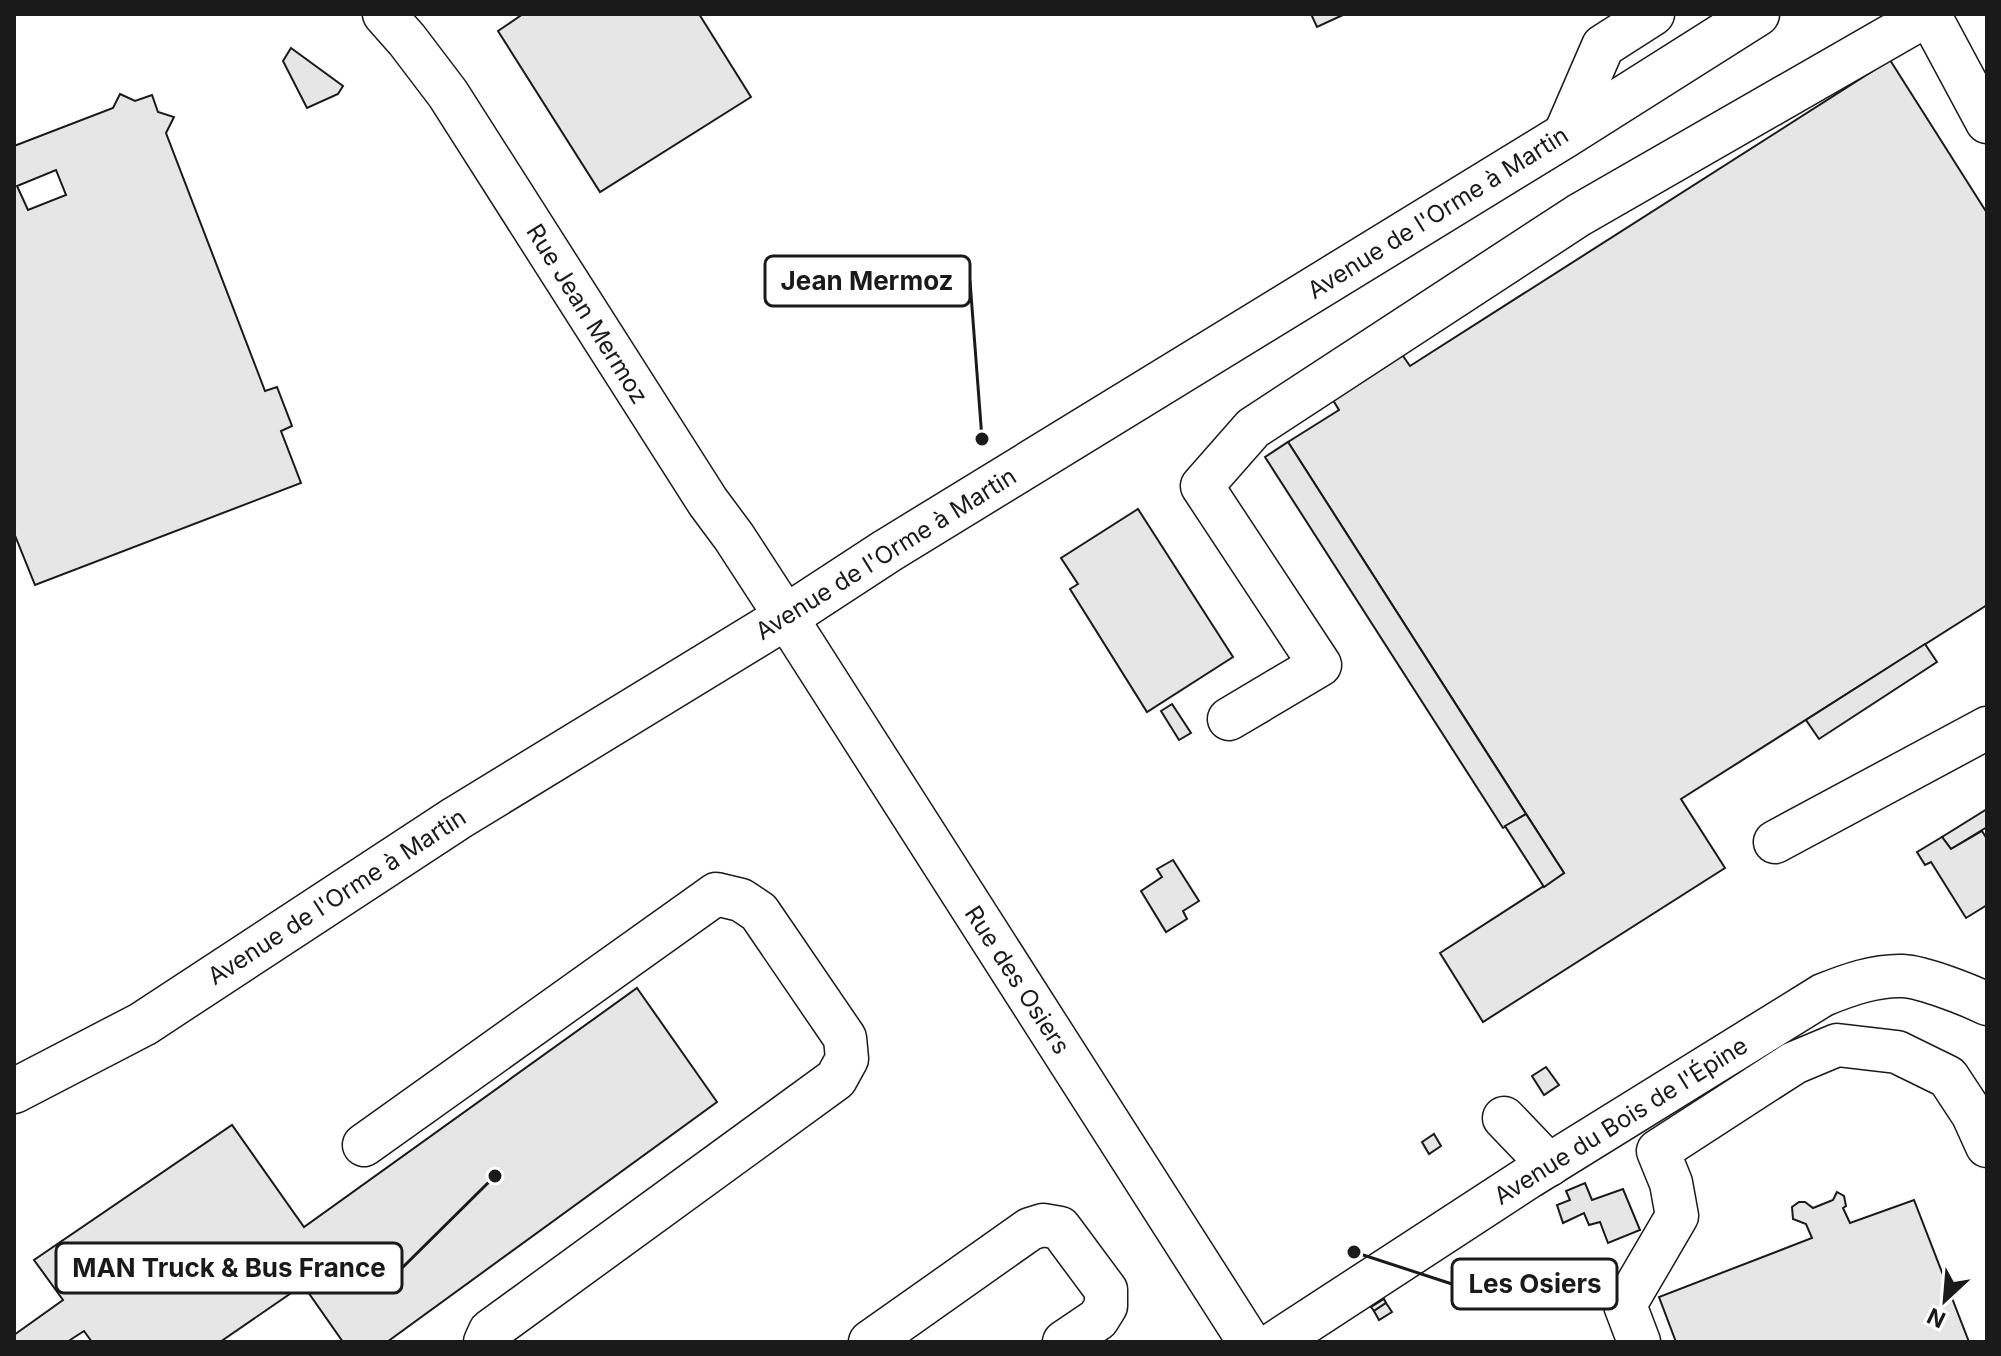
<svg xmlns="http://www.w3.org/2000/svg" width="2001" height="1356" viewBox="0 0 2001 1356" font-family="Inter,sans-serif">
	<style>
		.building { fill: #e6e6e6; stroke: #1a1a1a; stroke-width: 2; fill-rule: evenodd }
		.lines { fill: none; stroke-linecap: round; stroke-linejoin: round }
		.minor-casing { stroke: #1a1a1a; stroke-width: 45 }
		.major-casing { stroke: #1a1a1a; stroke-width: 47 }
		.minor { stroke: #fff; stroke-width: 42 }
		.major { stroke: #fff; stroke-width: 44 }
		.labels { text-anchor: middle; stroke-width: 6; stroke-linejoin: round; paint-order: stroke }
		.street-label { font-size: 24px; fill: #1a1a1a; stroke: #fff }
		.leader { fill: none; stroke: #1a1a1a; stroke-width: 3 }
		.callout-dot { fill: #1a1a1a; stroke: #fff; stroke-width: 3 }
		.callout { fill: #fff; stroke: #1a1a1a; stroke-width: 3 }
		.callout-label { font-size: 26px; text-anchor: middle; font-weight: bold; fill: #1a1a1a }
	</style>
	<rect width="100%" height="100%" fill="#fff"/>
	<g class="building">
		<polygon points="523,14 699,14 751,97 600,192 498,31"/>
		<polygon points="1311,14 1345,14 1317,27"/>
		<polygon points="291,48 343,86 338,94 307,108 283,61"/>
		<polygon points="1890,60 1987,213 1987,605 1681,799 1725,868 1483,1022 1440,953 1564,873 1288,442 1339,410 1325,387 1394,343 1410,366"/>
		<path d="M120,94L135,101L152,95L158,112L174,117L166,133L265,391L277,387L292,426L281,431L301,483L35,585L14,533V146L113,108ZM56,170L66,195L28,210L17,186Z"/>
		<polygon points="1288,442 1526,814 1503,828 1265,457"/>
		<polygon points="1138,509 1233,657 1147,712 1070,589 1078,584 1061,558"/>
		<polygon points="1925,644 1937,662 1819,739 1806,720"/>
		<polygon points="1172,704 1191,733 1179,740 1161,711"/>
		<polygon points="1987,809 1987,827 1951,849 1942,837"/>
		<polygon points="1526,814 1564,873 1544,887 1505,826"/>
		<polygon points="1982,831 1987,839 1987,905 1966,918 1931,862 1925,865 1917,852 1942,837 1951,849"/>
		<polygon points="1173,860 1199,901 1183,911 1187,919 1166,932 1141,891 1162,877 1157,869"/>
		<polygon points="637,988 717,1102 387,1342 343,1342 303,1285 220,1342 92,1342 84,1331 67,1342 14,1342 14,1335 63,1300 34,1260 232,1125 304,1227"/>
		<polygon points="1546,1067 1559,1085 1544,1095 1532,1076"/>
		<polygon points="1434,1134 1441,1146 1429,1154 1422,1142"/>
		<polygon points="1585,1183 1592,1200 1623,1189 1640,1230 1608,1243 1600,1222 1589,1225 1584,1213 1563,1223 1557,1205 1570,1200 1566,1191"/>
		<polygon points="1837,1192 1844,1196 1846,1206 1843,1208 1850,1223 1914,1200 1969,1342 1676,1342 1659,1297 1812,1238 1806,1224 1793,1219 1792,1207 1799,1202 1805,1202 1813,1208 1833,1200"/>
		<polygon points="1384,1299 1386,1303 1374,1311 1371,1307"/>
		<polygon points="1386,1303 1392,1312 1379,1320 1374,1311"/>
	</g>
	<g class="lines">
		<defs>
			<g id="minor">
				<polyline points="384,14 407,40 448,94 708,502 734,537 786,617 1249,1342"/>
				<polyline points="1564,136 1603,46 1653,14"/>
				<polyline points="1229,719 1320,665 1202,486 1253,428 1579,215 1929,14 1987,122"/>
				<polyline points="1775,842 1987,728"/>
				<polyline points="1504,1118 1549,1165"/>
				<polyline points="364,1145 716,894 741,900 759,912 845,1038 847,1059 836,1079 490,1331 485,1342"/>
				<polyline points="870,1342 1030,1229 1043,1225 1060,1228 1106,1290 1106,1306 1098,1319 1064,1342"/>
				<path d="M1276,1342L1529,1177L1823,995C1848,985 1875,975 1903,976C1923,977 1969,995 1987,1004"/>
				<polyline points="1639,1342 1625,1305 1677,1216 1671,1183 1658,1151 1794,1063 1837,1045 1897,1052 1948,1077 1973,1115 1987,1146"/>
			</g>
			<polyline id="major" points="14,1091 143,1024 457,818 786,617 887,551 1564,136 1757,14"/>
		</defs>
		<use href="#minor" class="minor-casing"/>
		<use href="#major" class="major-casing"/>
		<use href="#minor" class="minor"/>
		<use href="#major" class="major"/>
	</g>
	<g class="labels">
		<g class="street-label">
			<text transform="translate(1438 213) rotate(-32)" y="8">Avenue de l'Orme à Martin</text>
			<text transform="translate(587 314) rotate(58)" y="8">Rue Jean Mermoz</text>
			<text transform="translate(886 554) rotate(-32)" y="8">Avenue de l'Orme à Martin</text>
			<text transform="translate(337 897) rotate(-33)" y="8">Avenue de l'Orme à Martin</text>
			<text transform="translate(1017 980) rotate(57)" y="8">Rue des Osiers</text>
			<text transform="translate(1621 1121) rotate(-32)" y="8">Avenue du Bois de l'Épine</text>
		</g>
	</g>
	<path class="leader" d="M982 439L970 281M495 1176L402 1268M1354 1252L1452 1284"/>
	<g class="callout-dot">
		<circle cx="982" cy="439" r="8"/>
		<circle cx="495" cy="1176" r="8"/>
		<circle cx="1354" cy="1252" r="8"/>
	</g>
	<g class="callout">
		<rect x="765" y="256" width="205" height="50" rx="8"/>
		<rect x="56" y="1243" width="346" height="50" rx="8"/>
		<rect x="1452" y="1259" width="165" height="50" rx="8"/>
	</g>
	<g class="callout-label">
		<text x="867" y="290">Jean Mermoz</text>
		<text x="229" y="1277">MAN Truck &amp; Bus France</text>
		<text x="1535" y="1293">Les Osiers</text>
	</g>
	<rect width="2001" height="1356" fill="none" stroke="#1a1a1a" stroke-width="32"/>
	<g transform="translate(1945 1300) rotate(206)" stroke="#ffffff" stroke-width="6" paint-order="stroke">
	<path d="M0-6L14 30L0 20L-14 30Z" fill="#1a1a1a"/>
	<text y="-12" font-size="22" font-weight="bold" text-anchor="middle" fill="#1a1a1a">N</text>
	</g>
</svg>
